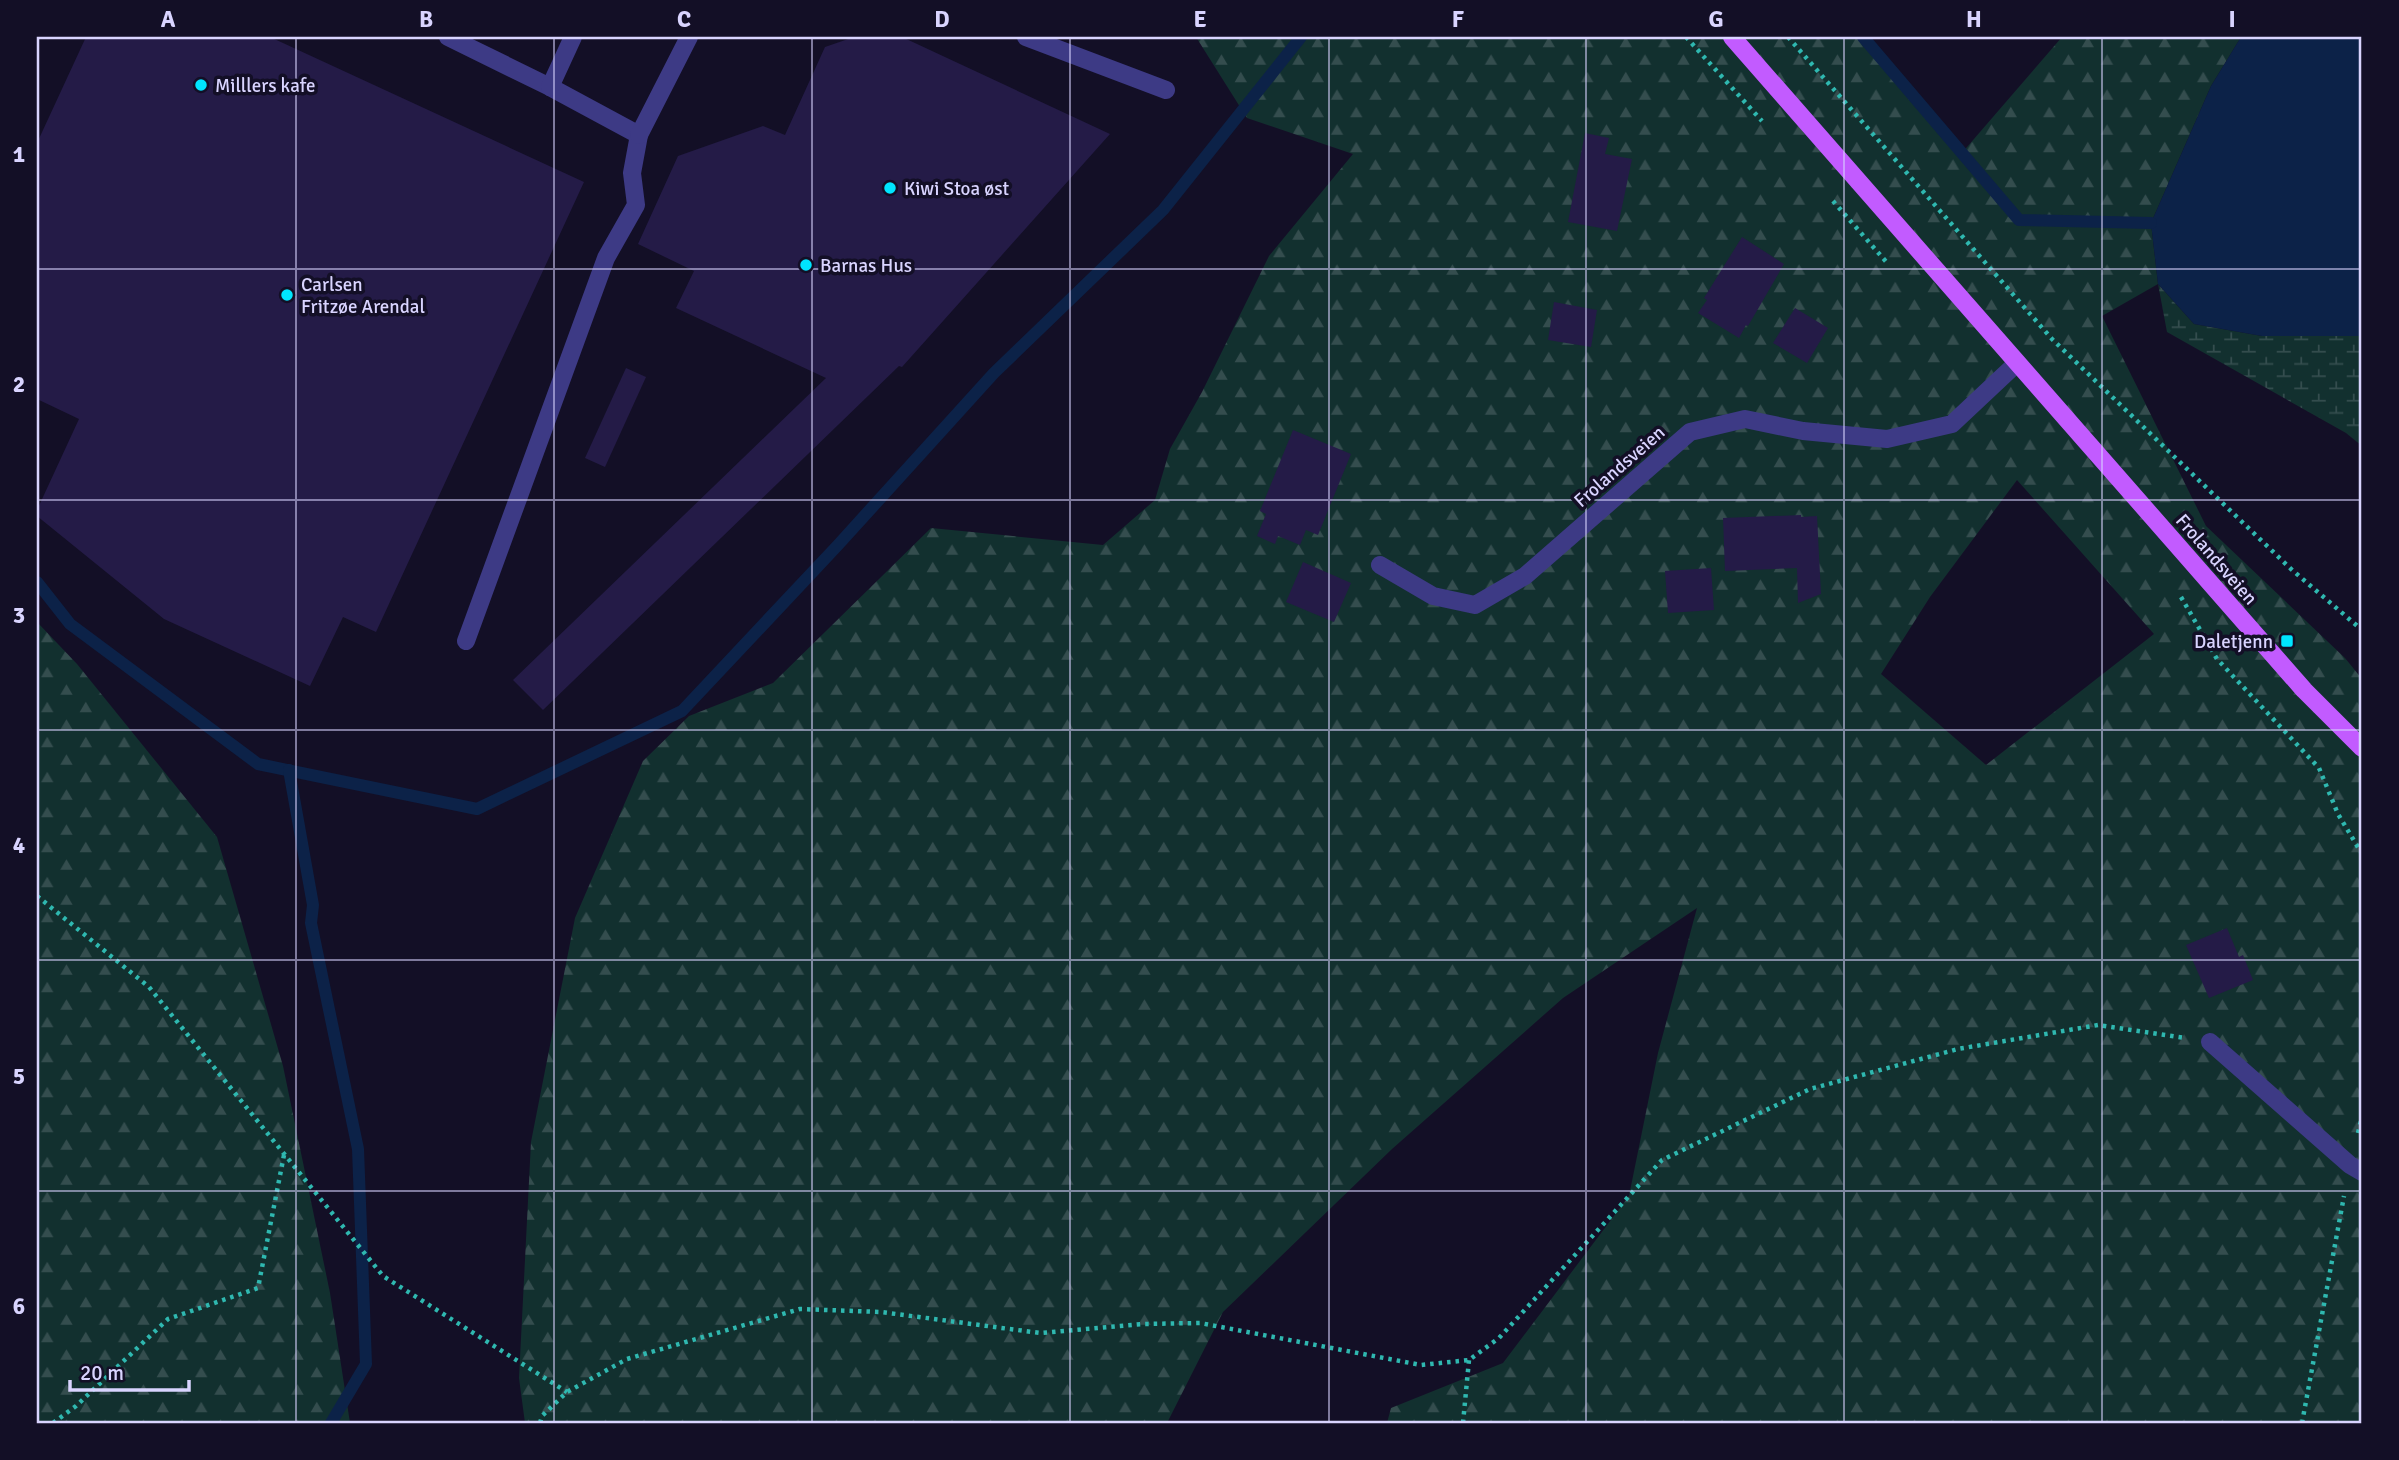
<svg xmlns="http://www.w3.org/2000/svg" width="2399" height="1460" viewBox="0 0 2399 1460" font-family="Signika,sans-serif">
	<style>
		.forest { fill: url(#forest-firs); fill-rule: evenodd }
		.wetland { fill: url(#wetland-marsh) }
		.water { fill: #0c2248 }
		.lines { fill: none; stroke-linecap: round; stroke-linejoin: round }
		.stream { stroke: #0c2248; stroke-width: 12 }
		.building { fill: #241b47 }
		.path { stroke: #2fb8b0; stroke-width: 4.5; stroke-dasharray: 3.5 5; stroke-linecap: butt }
		.service { stroke: #3d3a85; stroke-width: 18 }
		.minor { stroke: #3d3a85; stroke-width: 18 }
		.primary { stroke: #c25bff; stroke-width: 18 }
		.grid { fill: none; stroke: #d9d4ff; stroke-width: 2; stroke-opacity: 0.55 }
		.poi-dot { fill: #00e5ff; stroke: #130f26; stroke-width: 2.5 }
		.labels { text-anchor: middle; stroke-width: 7; stroke-linejoin: round; paint-order: stroke }
		.poi-label { font-size: 19px; fill: #d9d4ff; stroke: #130f26; text-anchor: start }
		.street-label { font-size: 19px; fill: #d9d4ff; stroke: #130f26 }
		.neatline { fill: none; stroke: #d9d4ff; stroke-width: 2.5 }
		.grid-label { font-size: 23px; text-anchor: middle; font-weight: bold; fill: #d9d4ff }
	</style>
	<defs>
		<pattern id="forest-firs" width="22" height="20" patternUnits="userSpaceOnUse" patternTransform="scale(1.75)"><rect width="22" height="20" fill="#12302f"/><path d="M5 1l3.5 6h-7zM16 11l3.5 6h-7z" fill="#344d4e"/></pattern>
		<pattern id="wetland-marsh" width="20" height="14" patternUnits="userSpaceOnUse" patternTransform="scale(1.75)"><rect width="20" height="14" fill="#12302f"/><path d="M1 5h8M5 5V1M11 12h8M15 12V8" fill="none" stroke="#344d4e"/></pattern>
	</defs>
	<rect width="100%" height="100%" fill="#130f26"/>
	<g class="forest">
		<path d="M1196,37H1859L1961,154L2062,37H2241L2211,86L2151,223L2158,284L2102,316L2206,526L2345,658L2362,679V1423H1387L1391,1408L1503,1363L1629,1196L1658,1053L1697,908L1563,998L1392,1149L1223,1312L1167,1423H525L519,1378L531,1142L575,918L643,761L689,716L773,683L931,528L1103,545L1155,500L1170,449L1202,392L1269,256L1353,154L1247,118ZM2017,480L2154,634L1986,765L1881,674L1930,597Z"/>
		<polygon points="37,622 77,664 217,837 283,1066 330,1293 350,1423 37,1423"/>
	</g>
	<polygon class="wetland" points="2158,284 2194,324 2262,336 2362,336 2362,446 2346,433 2167,332"/>
	<polygon class="water" points="2241,37 2362,37 2362,336 2262,336 2194,324 2158,284 2151,223 2211,86"/>
	<g class="lines">
		<g class="stream">
			<polyline points="1863,37 2019,220 2151,223"/>
			<polyline points="37,582 70,624 258,764 477,809 682,711 838,545 994,373 1163,210 1301,37"/>
			<polyline points="289,770 313,905 311,923 358,1149 366,1364 331,1423"/>
		</g>
	</g>
	<g class="building">
		<polygon points="86,37 270,37 584,182 376,632 343,617 310,686 164,619 37,516 37,510 79,419 37,399 37,143"/>
		<polygon points="854,37 902,37 1110,134 902,367 899,366 543,710 513,680 826,378 676,308 694,271 638,244 678,156 763,126 785,135 825,47"/>
		<polygon points="1585,133 1609,138 1605,154 1632,159 1617,231 1568,222"/>
		<polygon points="1742,237 1784,264 1748,326 1746,325 1739,338 1698,313 1707,300 1704,298"/>
		<polygon points="1554,302 1597,310 1591,347 1548,340"/>
		<polygon points="1795,308 1828,328 1807,363 1773,343"/>
		<polygon points="626,368 646,377 605,467 585,458"/>
		<polygon points="1293,430 1351,454 1318,535 1306,530 1300,545 1278,536 1275,544 1257,536 1266,514 1260,511"/>
		<polygon points="1801,515 1801,517 1817,516 1821,594 1798,603 1797,568 1725,571 1723,518"/>
		<polygon points="1303,562 1351,583 1334,622 1286,602"/>
		<polygon points="1711,568 1714,610 1668,613 1665,571"/>
		<polygon points="2227,928 2239,957 2243,955 2253,980 2209,998 2186,945"/>
	</g>
	<g class="lines">
		<g class="path">
			<polyline points="1686,37 1762,121"/>
			<polyline points="1788,37 2052,339 2291,569 2362,630"/>
			<polyline points="1833,201 1889,265"/>
			<polyline points="2181,597 2217,659 2319,768 2338,814 2362,854"/>
			<polyline points="37,896 149,987 383,1276 567,1392"/>
			<polyline points="2358,1133 2362,1117"/>
			<polyline points="53,1423 76,1406 168,1319 258,1288 284,1155"/>
			<polyline points="540,1423 542,1416 567,1392 627,1359 800,1309 881,1312 1040,1333 1143,1324 1200,1323 1421,1365 1469,1360 1499,1338 1662,1160 1810,1089 1958,1049 2098,1025 2185,1038"/>
			<polyline points="1463,1423 1469,1360"/>
			<polyline points="2302,1423 2344,1196"/>
		</g>
		<g class="service">
			<polyline points="448,37 550,87 639,135 632,173 636,205 606,258 466,641"/>
			<polyline points="1026,37 1166,90"/>
			<polyline points="550,87 573,37"/>
			<polyline points="639,135 689,37"/>
		</g>
		<g class="minor">
			<polyline points="1380,565 1433,596 1475,605 1525,576 1690,432 1745,419 1803,431 1887,439 1952,424 2017,363"/>
			<polyline points="2210,1042 2350,1165 2362,1172"/>
		</g>
		<polyline class="primary" points="1732,37 2304,690 2362,748"/>
	</g>
	<path class="grid" d="M296,37V1423M554,37V1423M812,37V1423M1070,37V1423M1329,37V1423M1586,37V1423M1844,37V1423M2102,37V1423M37,269H2362M37,500H2362M37,730H2362M37,960H2362M37,1191H2362"/>
	<g class="poi-dot">
		<circle cx="201" cy="85" r="7"/>
		<circle cx="890" cy="188" r="7"/>
		<circle cx="806" cy="265" r="7"/>
		<circle cx="287" cy="295" r="7"/>
		<rect x="2280" y="634" width="14" height="14" rx="3.5"/>
	</g>
	<g class="labels">
		<g class="poi-label">
			<text x="215" y="92">Milllers kafe</text>
			<text x="904" y="195">Kiwi Stoa øst</text>
			<text x="820" y="272">Barnas Hus</text>
			<text x="301" y="291">Carlsen<tspan x="301" dy="22">Fritzøe Arendal</tspan></text>
			<text x="2273" y="648" text-anchor="end">Daletjenn</text>
		</g>
		<g class="street-label">
			<text transform="translate(1619 466) rotate(-41)" y="7">Frolandsveien</text>
			<text transform="translate(2217 559) rotate(49)" y="7">Frolandsveien</text>
		</g>
	</g>
	<rect width="2399" height="1460" fill="none" stroke="#130f26" stroke-width="77"/>
	<path d="M70 1380v10h119v-10" fill="none" stroke="#d9d4ff" stroke-width="3.5"/>
	<text x="80" y="1380" font-size="21" fill="#d9d4ff" stroke="#130f26" stroke-width="5" paint-order="stroke">20 m</text>
	<rect x="38" y="38" width="2322" height="1384" class="neatline"/>
	<g class="grid-label">
		<text x="168" y="27">A</text>
		<text x="426" y="27">B</text>
		<text x="684" y="27">C</text>
		<text x="942" y="27">D</text>
		<text x="1200" y="27">E</text>
		<text x="1458" y="27">F</text>
		<text x="1716" y="27">G</text>
		<text x="1974" y="27">H</text>
		<text x="2232" y="27">I</text>
		<text x="19" y="162">1</text>
		<text x="19" y="392">2</text>
		<text x="19" y="623">3</text>
		<text x="19" y="853">4</text>
		<text x="19" y="1084">5</text>
		<text x="19" y="1314">6</text>
	</g>
</svg>
